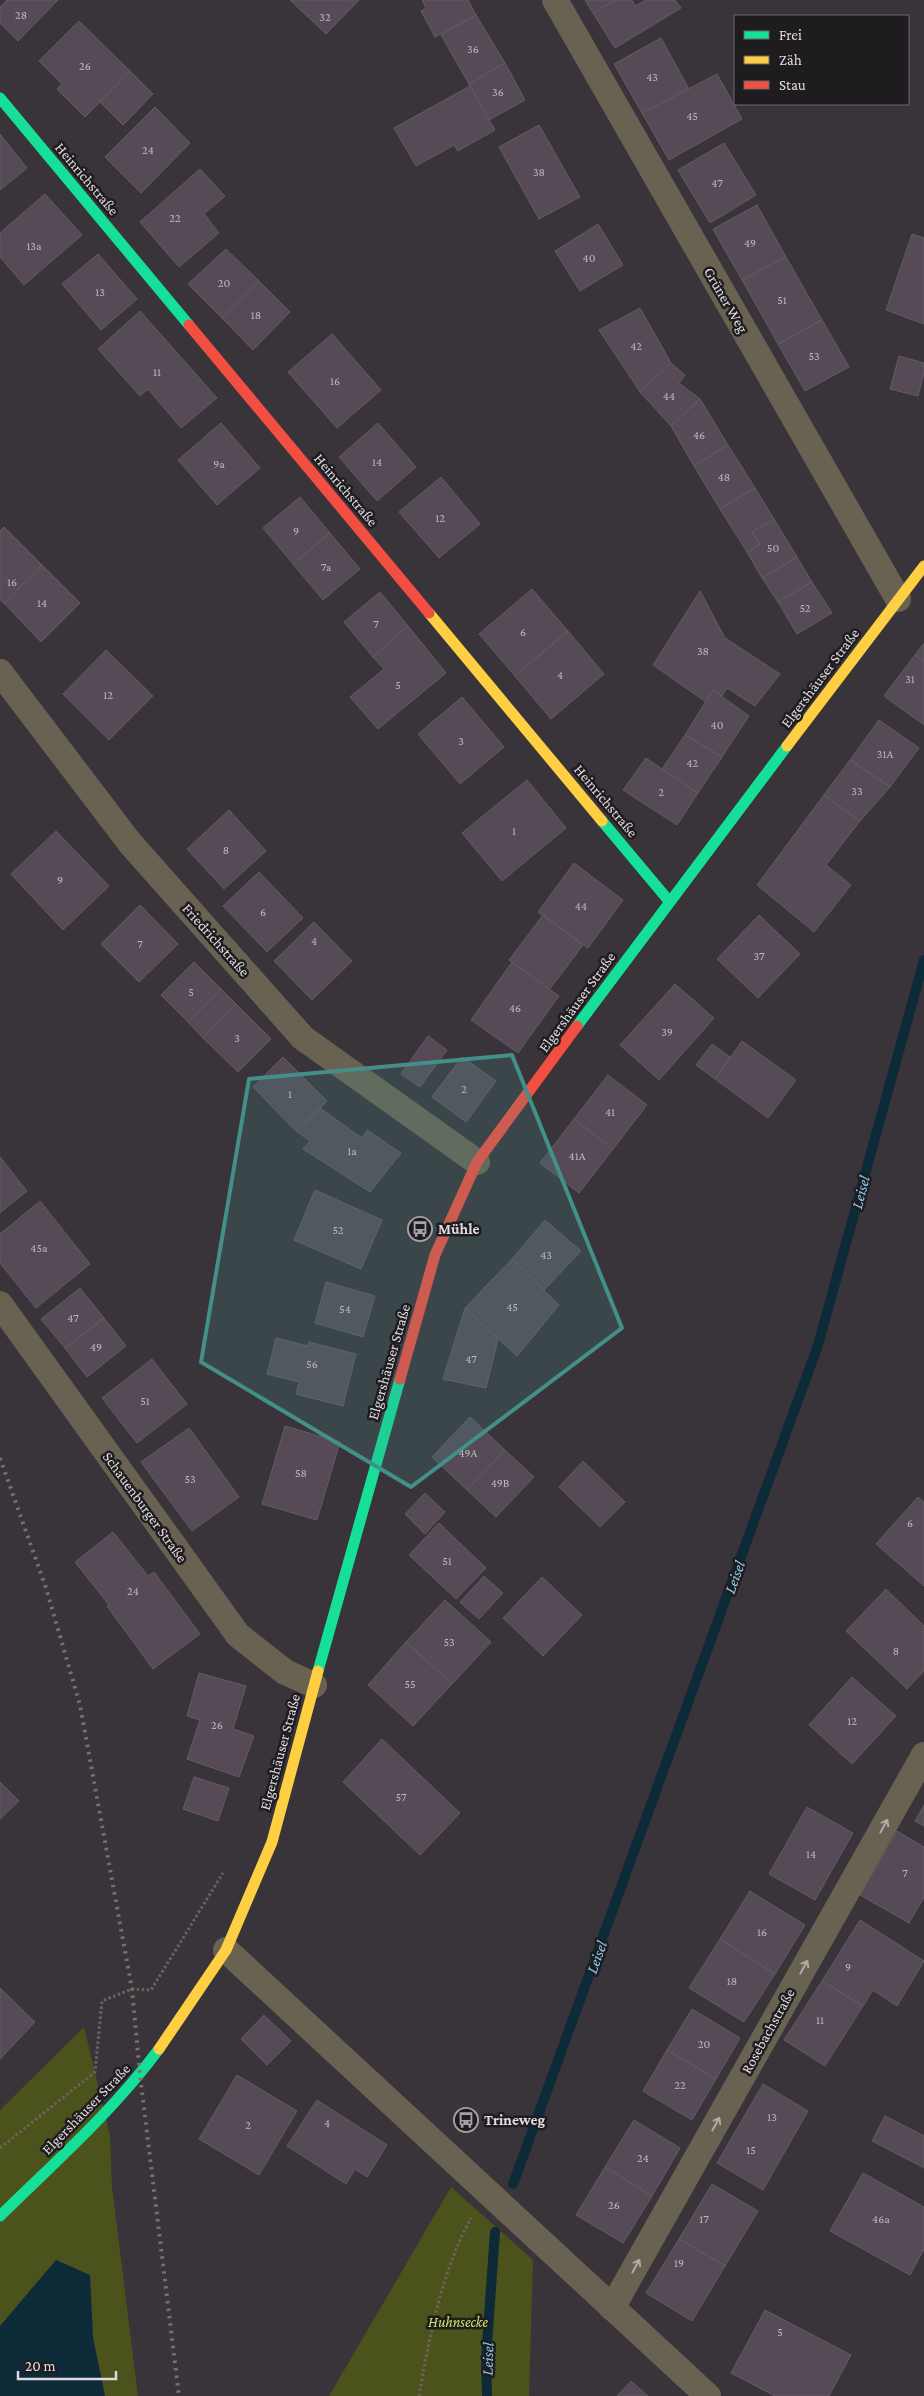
<svg xmlns="http://www.w3.org/2000/svg" width="924" height="2396" viewBox="0 0 924 2396" font-family="'Crimson Pro',serif">
	<style>
		.green { fill: #4b521b }
		.water { fill: #0d2a38 }
		.lines { fill: none; stroke-linecap: round; stroke-linejoin: round }
		.stream { stroke: #0d2a38; stroke-width: 10 }
		.building { fill: #564a56; stroke: #615d61 }
		.path { stroke: #6a645e; stroke-width: 3; stroke-dasharray: 2.5 2.5; stroke-linecap: butt }
		.street { stroke: #696253; stroke-width: 26 }
		.fast { stroke: #16e098; stroke-width: 11 }
		.slow { stroke: #ffcf43; stroke-width: 11 }
		.jam { stroke: #f24e42; stroke-width: 11 }
		.rail { stroke: #767169; stroke-width: 4; stroke-dasharray: 2.5 5; stroke-linecap: butt }
		.oneway { stroke: #b0aba8 }
		.marked { fill: #438f8a; fill-opacity: 0.2; stroke: #438f8a; stroke-width: 4; stroke-linejoin: round }
		.labels { text-anchor: middle; stroke-width: 5; stroke-linejoin: round; paint-order: stroke }
		.number-label { font-size: 12px; fill: #beb7be }
		.street-label { font-size: 15px; fill: #e0dbe0; stroke: #1f1c1f }
		.poi-label { font-size: 15px; font-weight: bold; fill: #e0dbe0; stroke: #1f1c1f; text-anchor: start }
		.park-label { font-size: 15px; font-style: italic; fill: #d0e26c; stroke: #1f1c1f }
		.water-label { font-size: 16px; font-style: italic; fill: #87ccf2; stroke: #1f1c1f }
	</style>
	<rect width="100%" height="100%" fill="#393439"/>
	<g class="green">
		<polygon points="84,2027 110,2136 112,2187 138,2396 0,2396 0,2110"/>
		<polygon points="451,2187 533,2260 529,2396 329,2396"/>
	</g>
	<polygon class="water" points="56,2260 90,2275 93,2337 105,2396 0,2396 0,2326"/>
	<g class="lines">
		<g class="stream">
			<polyline points="513,2184 818,1345 924,960"/>
			<polyline points="487,2396 486,2358 495,2232"/>
		</g>
	</g>
	<g class="building">
		<polygon points="7,0 58,0 18,41 0,23 0,7"/>
		<polygon points="290,0 359,0 326,34"/>
		<polygon points="422,0 468,0 476,15 435,37 421,11 426,8"/>
		<polygon points="585,0 616,0 593,13"/>
		<polygon points="616,0 632,0 635,6 646,0 675,0 681,8 615,48 593,13"/>
		<polygon points="476,15 505,63 469,84 441,35"/>
		<polygon points="79,21 130,71 85,117 57,89 62,84 39,61"/>
		<polygon points="661,38 689,89 642,113 614,64"/>
		<polygon points="505,63 525,100 489,120 469,84"/>
		<polygon points="130,71 153,94 123,125 100,102"/>
		<polygon points="717,74 742,119 669,160 642,113"/>
		<polygon points="470,86 495,130 458,151 454,145 416,166 394,128"/>
		<polygon points="155,107 190,143 141,193 105,157"/>
		<polygon points="539,125 580,197 539,219 499,147"/>
		<polygon points="0,134 27,168 0,190"/>
		<polygon points="724,143 756,195 710,223 678,170"/>
		<polygon points="200,169 225,196 204,214 219,233 179,267 140,222"/>
		<polygon points="45,194 82,235 24,285 0,257 0,233"/>
		<polygon points="757,205 786,257 742,280 713,229"/>
		<polygon points="598,224 623,265 580,291 555,251"/>
		<polygon points="912,234 924,238 924,324 886,310"/>
		<polygon points="226,249 259,281 222,318 188,284"/>
		<polygon points="98,254 137,299 101,330 62,284"/>
		<polygon points="786,257 822,320 778,344 742,280"/>
		<polygon points="259,281 290,312 253,350 222,318"/>
		<polygon points="640,308 671,363 640,392 599,330"/>
		<polygon points="140,311 217,398 181,428 148,389 140,396 98,349"/>
		<polygon points="822,320 849,367 805,391 778,344"/>
		<polygon points="332,334 381,390 337,428 288,372"/>
		<polygon points="899,356 924,363 924,373 918,396 890,389"/>
		<polygon points="671,363 685,375 679,383 700,399 671,426 640,392"/>
		<polygon points="700,399 728,445 694,466 671,426"/>
		<polygon points="221,423 260,468 217,505 178,460"/>
		<polygon points="378,423 416,467 377,501 339,457"/>
		<polygon points="728,445 755,488 720,509 694,466"/>
		<polygon points="441,477 480,524 439,558 399,512"/>
		<polygon points="755,488 774,519 752,532 760,544 747,552 720,509"/>
		<polygon points="300,497 330,533 293,564 263,528"/>
		<polygon points="774,519 797,557 762,578 747,552 760,544 752,532"/>
		<polygon points="4,527 42,565 4,603 0,600 0,531"/>
		<polygon points="330,533 360,569 323,600 293,564"/>
		<polygon points="797,557 812,582 778,602 762,578"/>
		<polygon points="42,565 80,603 41,642 4,603"/>
		<polygon points="812,582 832,613 797,634 778,602"/>
		<polygon points="532,589 568,631 515,676 479,634"/>
		<polygon points="700,591 725,638 780,674 755,706 727,688 722,696 713,690 706,702 653,665"/>
		<polygon points="380,592 408,626 373,657 344,622"/>
		<polygon points="408,626 446,673 378,729 350,697 384,669 373,657"/>
		<polygon points="568,631 604,674 551,719 515,676"/>
		<polygon points="924,643 924,662 915,655"/>
		<polygon points="106,650 153,696 109,740 63,694"/>
		<polygon points="915,655 924,662 924,725 884,696"/>
		<polygon points="713,690 749,716 722,757 685,735"/>
		<polygon points="462,697 504,747 460,784 418,734"/>
		<polygon points="879,720 919,748 890,787 850,760"/>
		<polygon points="685,735 722,757 698,793 662,769"/>
		<polygon points="646,758 698,793 677,825 623,790"/>
		<polygon points="850,760 890,787 860,821 824,795"/>
		<polygon points="527,780 566,828 502,881 462,833"/>
		<polygon points="824,795 860,821 826,865 851,885 814,932 757,885"/>
		<polygon points="229,810 266,851 224,889 187,849"/>
		<polygon points="56,831 109,886 63,930 11,874"/>
		<polygon points="574,863 623,900 588,948 538,912"/>
		<polygon points="259,872 303,918 267,952 223,906"/>
		<polygon points="140,905 178,944 139,982 101,944"/>
		<polygon points="543,915 583,945 549,990 509,960"/>
		<polygon points="759,915 800,954 758,998 717,959"/>
		<polygon points="314,922 352,961 312,1000 274,961"/>
		<polygon points="194,962 221,989 188,1022 161,995"/>
		<polygon points="512,962 559,996 518,1053 471,1020"/>
		<polygon points="675,984 714,1018 659,1080 620,1045"/>
		<polygon points="221,989 236,1004 203,1038 188,1022"/>
		<polygon points="236,1004 271,1039 238,1072 203,1038"/>
		<polygon points="428,1036 447,1050 420,1087 401,1074"/>
		<polygon points="742,1041 796,1080 768,1118 715,1079"/>
		<polygon points="712,1044 730,1057 715,1079 696,1065"/>
		<polygon points="283,1057 327,1101 296,1131 253,1087"/>
		<polygon points="462,1057 496,1081 466,1122 432,1097"/>
		<polygon points="608,1075 647,1105 613,1149 574,1119"/>
		<polygon points="320,1108 362,1138 367,1130 401,1153 370,1192 303,1149 310,1141 296,1131"/>
		<polygon points="574,1119 613,1149 579,1193 540,1163"/>
		<polygon points="0,1157 27,1191 0,1213"/>
		<polygon points="315,1190 382,1220 361,1269 294,1240"/>
		<polygon points="40,1201 90,1264 36,1308 0,1263 0,1234"/>
		<polygon points="545,1220 581,1251 544,1290 512,1259"/>
		<polygon points="512,1259 559,1305 517,1356 465,1308"/>
		<polygon points="326,1282 375,1296 363,1337 315,1323"/>
		<polygon points="80,1288 104,1318 65,1348 41,1319"/>
		<polygon points="465,1308 498,1339 486,1388 443,1379"/>
		<polygon points="104,1318 126,1346 87,1377 65,1348"/>
		<polygon points="276,1338 308,1346 309,1342 356,1354 343,1406 296,1394 299,1382 267,1374"/>
		<polygon points="152,1359 187,1404 137,1443 102,1398"/>
		<polygon points="470,1417 505,1450 467,1490 432,1457"/>
		<polygon points="285,1426 340,1442 317,1520 262,1504"/>
		<polygon points="189,1428 239,1497 192,1531 141,1462"/>
		<polygon points="505,1450 534,1477 496,1517 467,1490"/>
		<polygon points="583,1461 625,1502 600,1527 559,1487"/>
		<polygon points="425,1493 445,1512 425,1534 405,1514"/>
		<polygon points="918,1497 924,1502 924,1586 876,1544"/>
		<polygon points="439,1523 486,1568 456,1599 409,1555"/>
		<polygon points="113,1532 148,1576 154,1572 200,1634 153,1669 107,1606 109,1605 75,1562"/>
		<polygon points="484,1576 503,1593 479,1619 460,1602"/>
		<polygon points="542,1577 582,1615 543,1656 503,1618"/>
		<polygon points="886,1589 924,1626 924,1671 907,1689 846,1631"/>
		<polygon points="445,1600 491,1642 452,1684 406,1642"/>
		<polygon points="406,1642 452,1684 413,1726 368,1685"/>
		<polygon points="199,1673 246,1686 233,1729 254,1736 239,1777 187,1759 200,1720 187,1716"/>
		<polygon points="852,1677 896,1716 852,1764 809,1725"/>
		<polygon points="382,1739 460,1813 420,1855 343,1782"/>
		<polygon points="194,1777 229,1788 218,1821 183,1809"/>
		<polygon points="0,1782 19,1801 0,1819"/>
		<polygon points="924,1805 924,1826 915,1821"/>
		<polygon points="807,1807 853,1833 815,1900 769,1874"/>
		<polygon points="897,1831 924,1847 924,1897 909,1923 860,1895"/>
		<polygon points="750,1891 805,1925 775,1974 720,1939"/>
		<polygon points="860,1920 924,1961 897,2006 873,1990 863,2006 822,1981"/>
		<polygon points="720,1939 775,1974 744,2022 689,1988"/>
		<polygon points="822,1981 863,2006 825,2066 784,2040"/>
		<polygon points="0,1988 35,2022 0,2059"/>
		<polygon points="692,2009 740,2038 716,2079 667,2050"/>
		<polygon points="264,2015 291,2041 267,2065 241,2039"/>
		<polygon points="667,2050 716,2079 692,2120 643,2091"/>
		<polygon points="237,2075 297,2111 259,2175 199,2139"/>
		<polygon points="763,2084 808,2111 763,2190 717,2163"/>
		<polygon points="317,2100 387,2145 367,2177 355,2169 346,2184 287,2146"/>
		<polygon points="885,2116 924,2136 924,2168 872,2141"/>
		<polygon points="634,2120 680,2148 652,2196 605,2167"/>
		<polygon points="605,2167 652,2196 623,2243 576,2215"/>
		<polygon points="863,2173 924,2207 924,2249 910,2275 830,2231"/>
		<polygon points="712,2184 758,2211 725,2266 679,2239"/>
		<polygon points="679,2239 725,2266 692,2321 646,2293"/>
		<polygon points="765,2310 851,2355 829,2396 775,2396 731,2373"/>
		<polygon points="631,2381 648,2396 617,2396"/>
	</g>
	<g class="lines">
		<g class="path">
			<polyline points="0,2148 95,2072 102,2001 132,1989 151,1990 223,1873"/>
			<path d="M419,2396C430,2335 441,2273 471,2218"/>
		</g>
		<g class="street">
			<polyline points="555,0 898,599"/>
			<polyline points="0,672 130,843 303,1038 477,1162"/>
			<polyline points="0,1304 238,1635 285,1672 314,1685"/>
			<polyline points="226,1950 708,2396"/>
			<polyline points="612,2308 924,1755"/>
		</g>
		<g class="fast">
			<polyline points="0,98 189,325"/>
			<polyline points="602,821 669,901"/>
			<polyline points="577,1026 787,746"/>
			<polyline points="318,1671 400,1379"/>
			<path d="M0,2216C55,2162 113,2111 159,2049"/>
		</g>
		<g class="slow">
			<polyline points="429,613 602,821"/>
			<polyline points="787,746 924,566"/>
			<polyline points="159,2049 226,1950 272,1842 318,1671"/>
		</g>
		<g class="jam">
			<polyline points="189,325 429,613"/>
			<polyline points="400,1379 435,1255 477,1162 577,1026"/>
		</g>
		<polyline class="rail" points="0,1458 46,1588 80,1705 132,1989 140,2075 179,2396"/>
	</g>
	<defs><path id="oneway-shaft" d="M-6 0H5M1.5-3L5.5 0L1.5 3" fill="none" stroke-width="1.6" stroke-linecap="round" stroke-linejoin="round" transform="scale(1.25)"/></defs>
	<g class="oneway">
		<use href="#oneway-shaft" transform="translate(884 1826) rotate(-61)"/>
		<use href="#oneway-shaft" transform="translate(804 1967) rotate(-61)"/>
		<use href="#oneway-shaft" transform="translate(716 2124) rotate(-61)"/>
		<use href="#oneway-shaft" transform="translate(636 2266) rotate(-61)"/>
	</g>
	<path class="marked" d="M512,1055L622,1328L411,1487L201,1362L249,1079Z"/>
	<defs>
		<symbol id="bus-ring" viewBox="-11 -11 22 22"><circle r="9.5" fill="#1f1c1f" stroke="#a6a1a6" stroke-width="1.5"/><path d="M-5-6H5V4H4V6H2V4H-2V6H-4V4H-5ZM-3.5-4V0h7V-4ZM-3.5 1.2v1.5H-2V1.2ZM2 1.2v1.5H3.5V1.2Z" fill="#a6a1a6"/></symbol>
	</defs>
	<g fill-rule="evenodd">
		<use href="#bus-ring" x="406" y="1215" width="28" height="28"/>
		<use href="#bus-ring" x="452" y="2106" width="28" height="28"/>
	</g>
	<g class="labels">
		<g class="number-label">
			<text x="21" y="19">28</text>
			<text x="325" y="21">32</text>
			<text x="473" y="53">36</text>
			<text x="85" y="70">26</text>
			<text x="652" y="81">43</text>
			<text x="498" y="96">36</text>
			<text x="692" y="120">45</text>
			<text x="148" y="154">24</text>
			<text x="539" y="176">38</text>
			<text x="717" y="187">47</text>
			<text x="175" y="222">22</text>
			<text x="750" y="247">49</text>
			<text x="34" y="250">13a</text>
			<text x="589" y="262">40</text>
			<text x="224" y="287">20</text>
			<text x="100" y="296">13</text>
			<text x="782" y="304">51</text>
			<text x="256" y="319">18</text>
			<text x="636" y="350">42</text>
			<text x="814" y="360">53</text>
			<text x="157" y="376">11</text>
			<text x="335" y="385">16</text>
			<text x="669" y="400">44</text>
			<text x="699" y="439">46</text>
			<text x="377" y="466">14</text>
			<text x="219" y="468">9a</text>
			<text x="724" y="481">48</text>
			<text x="440" y="522">12</text>
			<text x="296" y="535">9</text>
			<text x="773" y="552">50</text>
			<text x="326" y="571">7a</text>
			<text x="12" y="586">16</text>
			<text x="42" y="607">14</text>
			<text x="805" y="612">52</text>
			<text x="376" y="628">7</text>
			<text x="523" y="636">6</text>
			<text x="703" y="655">38</text>
			<text x="560" y="679">4</text>
			<text x="910" y="683">31</text>
			<text x="398" y="689">5</text>
			<text x="108" y="699">12</text>
			<text x="717" y="729">40</text>
			<text x="461" y="745">3</text>
			<text x="885" y="758">31A</text>
			<text x="692" y="767">42</text>
			<text x="857" y="795">33</text>
			<text x="661" y="796">2</text>
			<text x="514" y="835">1</text>
			<text x="226" y="854">8</text>
			<text x="60" y="884">9</text>
			<text x="581" y="910">44</text>
			<text x="263" y="916">6</text>
			<text x="314" y="945">4</text>
			<text x="140" y="948">7</text>
			<text x="759" y="960">37</text>
			<text x="191" y="996">5</text>
			<text x="515" y="1012">46</text>
			<text x="667" y="1036">39</text>
			<text x="237" y="1042">3</text>
			<text x="464" y="1093">2</text>
			<text x="290" y="1098">1</text>
			<text x="610" y="1116">41</text>
			<text x="352" y="1155">1a</text>
			<text x="577" y="1160">41A</text>
			<text x="338" y="1234">52</text>
			<text x="39" y="1252">45a</text>
			<text x="546" y="1259">43</text>
			<text x="512" y="1311">45</text>
			<text x="345" y="1313">54</text>
			<text x="73" y="1322">47</text>
			<text x="96" y="1351">49</text>
			<text x="471" y="1363">47</text>
			<text x="312" y="1368">56</text>
			<text x="145" y="1405">51</text>
			<text x="468" y="1457">49A</text>
			<text x="301" y="1477">58</text>
			<text x="190" y="1483">53</text>
			<text x="500" y="1487">49B</text>
			<text x="910" y="1527">6</text>
			<text x="447" y="1565">51</text>
			<text x="133" y="1595">24</text>
			<text x="449" y="1646">53</text>
			<text x="896" y="1655">8</text>
			<text x="410" y="1688">55</text>
			<text x="852" y="1725">12</text>
			<text x="217" y="1729">26</text>
			<text x="401" y="1801">57</text>
			<text x="811" y="1858">14</text>
			<text x="905" y="1877">7</text>
			<text x="762" y="1936">16</text>
			<text x="848" y="1971">9</text>
			<text x="732" y="1985">18</text>
			<text x="820" y="2024">11</text>
			<text x="704" y="2048">20</text>
			<text x="680" y="2089">22</text>
			<text x="772" y="2121">13</text>
			<text x="327" y="2127">4</text>
			<text x="248" y="2129">2</text>
			<text x="751" y="2154">15</text>
			<text x="643" y="2162">24</text>
			<text x="614" y="2209">26</text>
			<text x="704" y="2223">17</text>
			<text x="881" y="2223">46a</text>
			<text x="679" y="2267">19</text>
			<text x="780" y="2336">5</text>
		</g>
		<g class="street-label">
			<text transform="translate(87 179) rotate(50)" y="5">Heinrichstraße</text>
			<text transform="translate(726 300) rotate(60)" y="5">Grüner Weg</text>
			<text transform="translate(346 490) rotate(50)" y="5">Heinrichstraße</text>
			<text transform="translate(820 678) rotate(-53)" y="5">Elgershäuser Straße</text>
			<text transform="translate(606 801) rotate(50)" y="5">Heinrichstraße</text>
			<text transform="translate(216 940) rotate(48)" y="5">Friedrichstraße</text>
			<text transform="translate(577 1002) rotate(-54)" y="5">Elgershäuser Straße</text>
			<text transform="translate(389 1362) rotate(-74)" y="5">Elgershäuser Straße</text>
			<text transform="translate(145 1507) rotate(54)" y="5">Schauenburger Straße</text>
			<text transform="translate(280 1752) rotate(-75)" y="5">Elgershäuser Straße</text>
			<text transform="translate(768 2031) rotate(-61)" y="5">Rosebachstraße</text>
			<text transform="translate(86 2109) rotate(-46)" y="5">Elgershäuser Straße</text>
		</g>
		<g class="poi-label">
			<text x="438" y="1234">Mühle</text>
			<text x="484" y="2125">Trineweg</text>
		</g>
		<g class="park-label">
			<text x="458" y="2327">Huhnsecke</text>
		</g>
		<g class="water-label">
			<text transform="translate(860 1192) rotate(-75)" y="6">Leisel</text>
			<text transform="translate(734 1577) rotate(-70)" y="6">Leisel</text>
			<text transform="translate(596 1957) rotate(-70)" y="6">Leisel</text>
			<text transform="translate(487 2359) rotate(-88)" y="6">Leisel</text>
		</g>
	</g>
	<rect x="734" y="15" width="175" height="90" fill="#1f1c1f" stroke="#6c686c"/>
	<rect x="744" y="31" width="25" height="8" fill="#16e098" stroke="#6c686c"/>
	<text x="779" y="40" font-size="15" fill="#e0dbe0">Frei</text>
	<rect x="744" y="56" width="25" height="8" fill="#ffcf43" stroke="#6c686c"/>
	<text x="779" y="65" font-size="15" fill="#e0dbe0">Zäh</text>
	<rect x="744" y="81" width="25" height="8" fill="#f24e42" stroke="#6c686c"/>
	<text x="779" y="90" font-size="15" fill="#e0dbe0">Stau</text>
	<path d="M18 2371v8h98v-8" fill="none" stroke="#e0dbe0" stroke-width="2.5"/>
	<text x="25" y="2371" font-size="15" fill="#e0dbe0" stroke="#1f1c1f" stroke-width="4" paint-order="stroke">20 m</text>
</svg>
